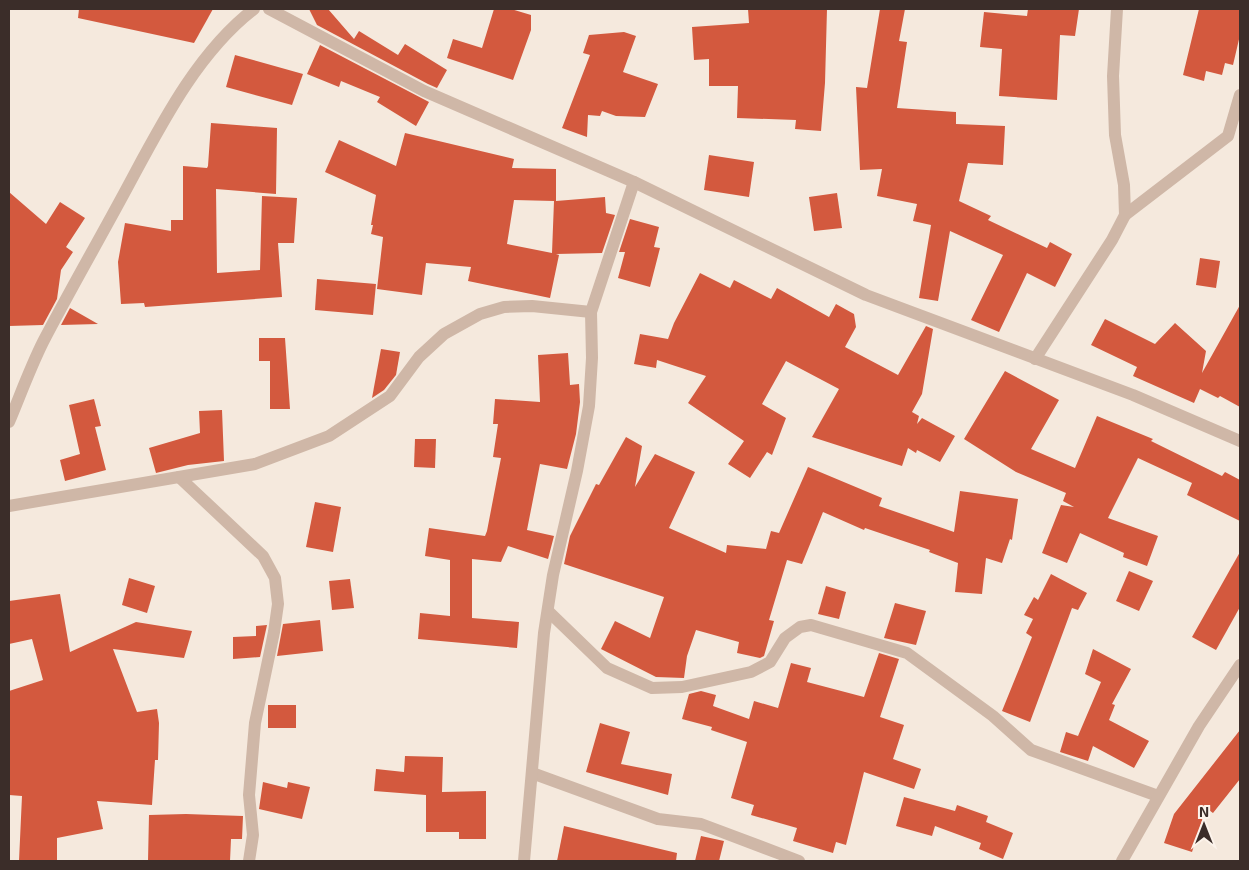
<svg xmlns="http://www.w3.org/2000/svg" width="1249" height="870" viewBox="0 0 1249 870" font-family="'Exo 2',sans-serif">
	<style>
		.building { fill: #d3593e; fill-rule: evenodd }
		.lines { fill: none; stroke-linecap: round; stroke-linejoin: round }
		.minor { stroke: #cfb7a7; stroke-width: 12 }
	</style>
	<rect width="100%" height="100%" fill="#f5e9dd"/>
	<g class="building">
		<polygon points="79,9 213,9 194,43 78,18"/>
		<polygon points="309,9 328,9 354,39 359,31 398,55 405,44 447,70 437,88 428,84 317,25"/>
		<polygon points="494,9 511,9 531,15 531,30 513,80 447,58 453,39 482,48"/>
		<polygon points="748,9 827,9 825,83 821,131 795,129 796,120 737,118 738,86 709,86 709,59 694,60 692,27 749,23"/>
		<polygon points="880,9 905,9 899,41 907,42 897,108 956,112 956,124 1005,126 1003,165 968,163 959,201 991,216 988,220 1047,248 1050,242 1072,254 1055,287 1027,273 999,332 971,320 1003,255 950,231 938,301 919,298 931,225 913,221 917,204 877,196 882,169 860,170 856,87 867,88"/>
		<polygon points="1028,9 1079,9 1075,36 1060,35 1057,100 999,96 1002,49 980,47 984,12 1027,16"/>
		<polygon points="1199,9 1240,9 1240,35 1233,65 1225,63 1222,75 1206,71 1204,81 1183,75"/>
		<polygon points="624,32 636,36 623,72 658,84 645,117 616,116 602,111 600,116 588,115 587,137 562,128 590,55 583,53 589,35"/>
		<polygon points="320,45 429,102 416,126 377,102 380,97 341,81 339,87 307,74"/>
		<polygon points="235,55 303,74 292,105 226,87"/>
		<polygon points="211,123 277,128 276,194 216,189 217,273 260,270 262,196 297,198 294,243 278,243 282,297 145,307 144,303 121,304 118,262 125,223 171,231 171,220 183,220 183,166 207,168 208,166"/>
		<path d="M405,133L514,159L512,168L556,169V201L605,197L606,213L615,215L602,253L556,254L559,255L550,298L468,281L471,267L426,263L422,295L377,289L383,237L371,234L373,225H371L376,195L325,172L339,140L396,166ZM514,200L554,201L552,253L507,244Z"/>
		<polygon points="709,155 754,162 749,197 704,190"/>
		<polygon points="9,192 46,224 60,202 85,218 66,247 73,252 61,270 57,299 43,325 9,326"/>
		<polygon points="837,193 842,228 814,231 809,197"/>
		<polygon points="630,219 659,227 654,247 660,248 650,287 618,278 625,252 619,252"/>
		<polygon points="1200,258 1220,261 1216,288 1196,285"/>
		<polygon points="700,273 730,288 734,280 771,299 777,288 829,317 836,304 854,314 856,327 845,347 898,375 926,326 933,329 922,394 912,412 919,416 917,424 922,418 955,436 940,462 917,450 916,453 908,448 902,466 812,437 839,389 786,361 762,404 786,418 772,455 767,452 750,478 728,464 744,441 688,403 706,376 657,360 656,368 634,364 640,334 668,339 674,323"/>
		<polygon points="317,279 376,284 373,315 315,310"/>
		<polygon points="1240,305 1240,407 1220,396 1218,398 1200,389 1194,403 1133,376 1137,367 1091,345 1105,319 1155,344 1175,323 1206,351 1202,373"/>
		<polygon points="70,308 98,324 61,325"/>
		<polygon points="259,338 285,338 290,409 270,409 270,361 259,361"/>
		<polygon points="381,349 400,352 396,375 384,390 372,398"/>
		<polygon points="568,353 570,385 579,384 580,402 576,434 567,469 540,464 527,530 554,536 548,559 508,546 501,562 472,559 472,618 519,622 517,648 418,639 420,613 450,616 450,560 425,556 429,528 485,536 487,531 501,458 493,457 498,424 493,424 495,399 540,402 538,355"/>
		<polygon points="1005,371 1059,400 1031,449 1075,468 1097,416 1153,439 1151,441 1222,476 1225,472 1240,480 1240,521 1187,495 1192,483 1138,458 1108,518 1158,536 1147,566 1123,557 1124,553 1080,533 1067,563 1042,553 1061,505 1074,507 1063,501 1066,493 1016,472 964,439"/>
		<polygon points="94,399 101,426 95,427 106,470 65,481 60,460 80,454 69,405"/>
		<polygon points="222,410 224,461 188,465 156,473 149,448 200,433 199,411"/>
		<polygon points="626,437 642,446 635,487 655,454 695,472 669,528 726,553 727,545 766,549 771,531 779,533 808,467 882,498 879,506 954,532 960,491 1018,499 1012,540 1010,539 1002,563 986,558 982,594 955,592 958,563 929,552 930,550 865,528 864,530 823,512 802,564 787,560 769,620 774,621 764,656 760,658 737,653 739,642 696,630 687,656 684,678 656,677 601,649 615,621 650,638 664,597 564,564 570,536 596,484 599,485"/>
		<polygon points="415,439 436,439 435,468 414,467"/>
		<polygon points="315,502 341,507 333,552 306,547"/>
		<polygon points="1240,552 1240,607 1216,650 1192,637"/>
		<polygon points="1129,571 1153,581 1139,611 1116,601"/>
		<polygon points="1051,574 1087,593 1078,610 1072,608 1030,722 1002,711 1032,637 1026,633 1033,619 1024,615 1034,597 1038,600"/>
		<polygon points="129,578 155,586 147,613 122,605"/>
		<polygon points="350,579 354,608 332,610 329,581"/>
		<polygon points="826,586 846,592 839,619 818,614"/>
		<polygon points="60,594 70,652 136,622 192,631 184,658 113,649 137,712 157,709 159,723 158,760 155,760 152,805 97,801 103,829 57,838 57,861 19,861 22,796 9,795 9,691 43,680 32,639 9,644 9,601"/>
		<polygon points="895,603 926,611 916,645 884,638"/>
		<polygon points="320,620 323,651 277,656 283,624"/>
		<polygon points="267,625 260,657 233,659 233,637 256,636 256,626"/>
		<polygon points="1093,649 1131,669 1112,704 1115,705 1109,720 1149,741 1134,768 1093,746 1088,761 1060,752 1066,732 1078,736 1101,682 1085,674"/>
		<polygon points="879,653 899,659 880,717 904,725 893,759 921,769 914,789 864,772 846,845 836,842 833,853 793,841 797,828 751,815 754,805 731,798 747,742 711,730 712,727 682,719 689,694 701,691 716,695 713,706 749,719 754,701 778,708 791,663 811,668 807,682 864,697"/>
		<rect x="268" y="705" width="28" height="23"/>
		<polygon points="600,723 630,732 621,764 672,774 668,795 586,772"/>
		<polygon points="1240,730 1240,779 1213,813 1206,808 1192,852 1164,843 1174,814"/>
		<polygon points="405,756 443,757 442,792 486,791 486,839 459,839 459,832 426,832 426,795 374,791 376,769 404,772"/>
		<polygon points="263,782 287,788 288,782 310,787 302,819 259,809"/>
		<polygon points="904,797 955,811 957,805 988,816 986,822 1013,833 1003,859 979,849 981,843 935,826 932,836 896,826"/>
		<polygon points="186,814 243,816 242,839 231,839 230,861 148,861 149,815"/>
		<polygon points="564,826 677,853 676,861 557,861"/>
		<polygon points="701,836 724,841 719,861 695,861"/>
	</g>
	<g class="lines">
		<g class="minor">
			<polyline points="269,9 424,91 634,182 866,295 1133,395 1240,441"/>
			<polyline points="1125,215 1228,136 1240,95"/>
			<polyline points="1035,359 1112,240 1125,215 1124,185 1115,135 1113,76 1117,9"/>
			<path d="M9,422C20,396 30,368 43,342C68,294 95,247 121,199C157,133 194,55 254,9"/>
			<polyline points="179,477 263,556 275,578 278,604 274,632 255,723 249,795 253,835 249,861"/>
			<polyline points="9,506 255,464 329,436 390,396 419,357 444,334 480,314 504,307 532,306 591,312"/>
			<polyline points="548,611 607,668 652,688 682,687 751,672 770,662 785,638 800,627 811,625 907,653 993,716 1031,750 1158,796"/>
			<polyline points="532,773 658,819 701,824 799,861"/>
			<polyline points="524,861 544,633 553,575 577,471 589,406 592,358 591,312 634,182"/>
			<polyline points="1122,861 1199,726 1240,665"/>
		</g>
	</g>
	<rect width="1249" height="870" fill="none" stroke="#3b2d29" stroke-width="20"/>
	<g transform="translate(1204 825)" stroke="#fcf3eb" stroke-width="4" paint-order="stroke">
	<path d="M0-4L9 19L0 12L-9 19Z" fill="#3b2d29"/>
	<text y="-8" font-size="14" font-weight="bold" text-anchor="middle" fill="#3b2d29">N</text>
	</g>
</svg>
